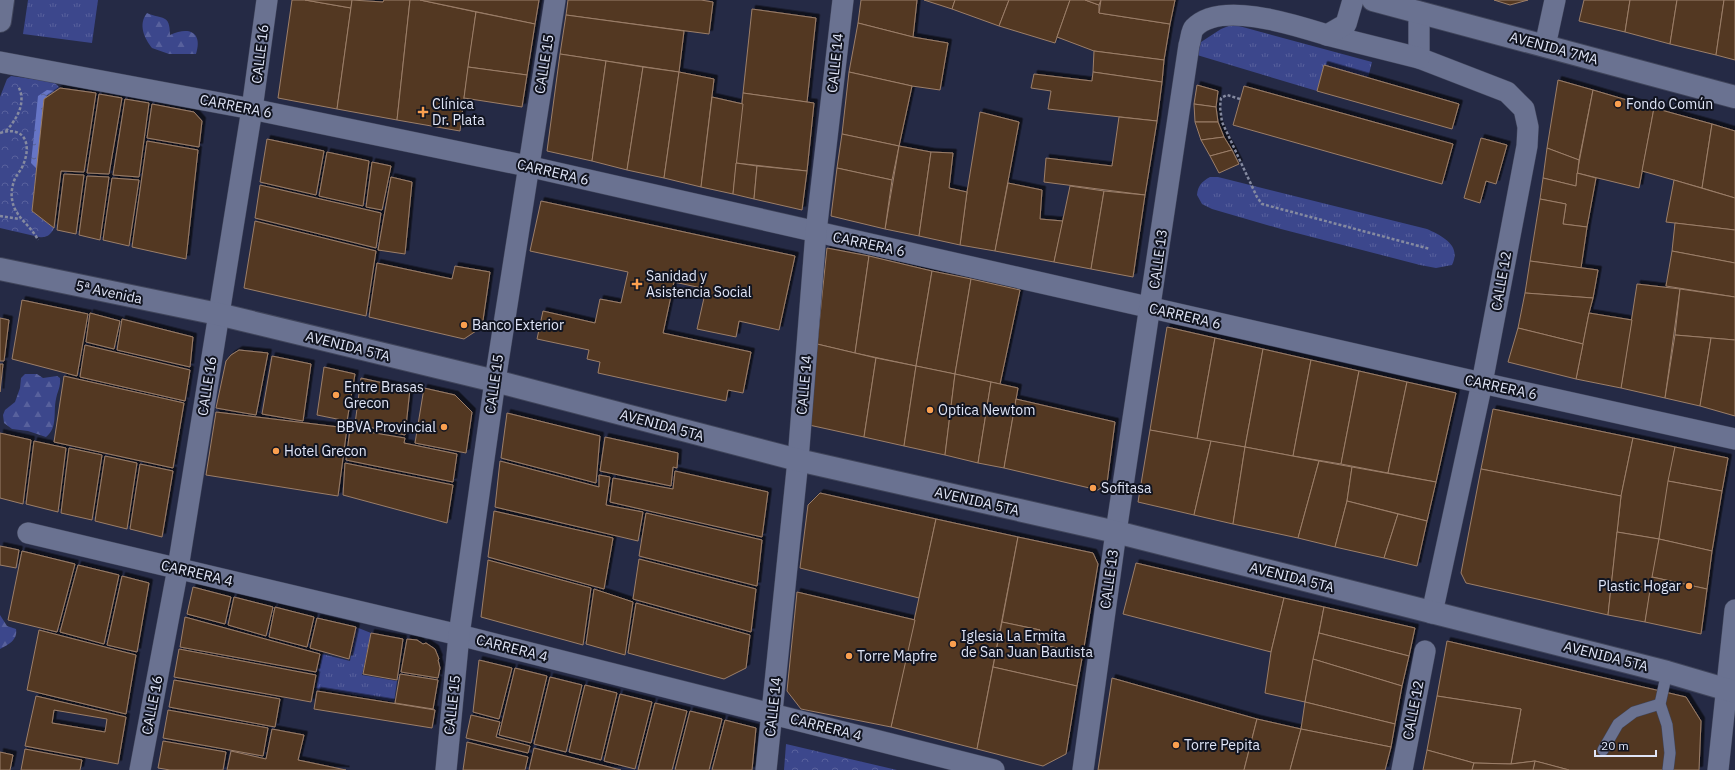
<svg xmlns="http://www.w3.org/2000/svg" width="1735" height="770" viewBox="0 0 1735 770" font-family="'IBM Plex Sans',sans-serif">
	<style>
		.grass { fill: url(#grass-tufts) }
		.forest { fill: url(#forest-firs) }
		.park { fill: url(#park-crowns) }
		.water { fill: url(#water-ripples) }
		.building { fill: #523924; stroke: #9c7e68; fill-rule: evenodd; filter: url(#shadow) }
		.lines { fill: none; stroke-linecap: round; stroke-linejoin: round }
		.service-casing { stroke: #40455b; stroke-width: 12 }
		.minor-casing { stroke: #40455b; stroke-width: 22 }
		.tertiary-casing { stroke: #40455b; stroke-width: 24 }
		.secondary-casing { stroke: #40455b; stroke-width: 24 }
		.path { stroke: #858aa0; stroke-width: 2.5; stroke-dasharray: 3 2; stroke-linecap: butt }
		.service { stroke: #6a7291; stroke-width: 11 }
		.minor { stroke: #6a7291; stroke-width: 21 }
		.tertiary { stroke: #6a7291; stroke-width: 22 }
		.secondary { stroke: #6a7291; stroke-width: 22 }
		.poi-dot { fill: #fa9f4f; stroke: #111420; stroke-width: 1.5 }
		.labels { text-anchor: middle; stroke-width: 4; stroke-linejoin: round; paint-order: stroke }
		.street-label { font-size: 14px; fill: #e0e5f7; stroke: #111420 }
		.poi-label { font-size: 14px; fill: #e0e5f7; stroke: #111420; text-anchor: start }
	</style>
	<defs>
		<pattern id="grass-tufts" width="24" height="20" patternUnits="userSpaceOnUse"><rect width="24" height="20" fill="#3c478c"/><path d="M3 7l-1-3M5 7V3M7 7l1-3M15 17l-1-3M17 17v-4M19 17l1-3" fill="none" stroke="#58619d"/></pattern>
		<pattern id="forest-firs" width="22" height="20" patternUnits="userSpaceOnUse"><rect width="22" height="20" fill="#3c478c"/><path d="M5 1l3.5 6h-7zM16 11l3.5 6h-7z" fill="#58619d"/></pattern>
		<pattern id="park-crowns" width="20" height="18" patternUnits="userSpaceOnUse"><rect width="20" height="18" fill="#3c478c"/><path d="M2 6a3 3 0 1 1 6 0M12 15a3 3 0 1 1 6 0" fill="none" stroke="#58619d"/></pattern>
		<pattern id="water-ripples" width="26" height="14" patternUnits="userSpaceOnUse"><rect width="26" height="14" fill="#6675c6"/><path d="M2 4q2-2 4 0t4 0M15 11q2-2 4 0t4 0" fill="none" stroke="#586294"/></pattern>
		<filter id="shadow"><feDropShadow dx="3.5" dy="-3.5" stdDeviation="0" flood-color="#0009"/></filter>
	</defs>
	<rect width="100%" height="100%" fill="#252a45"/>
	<g class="grass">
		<polygon points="28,0 98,0 92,43 23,34"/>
		<polygon points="1231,25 1239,26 1372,62 1368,78 1324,65 1317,91 1197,55 1201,42 1221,29"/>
		<path d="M1210,177H1218L1427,229C1442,236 1462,245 1452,265L1436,268L1420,265L1281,229L1212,209L1202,204L1197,195C1198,186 1201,182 1210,177Z"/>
		<polygon points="356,627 371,633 362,675 397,681 394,702 316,688 322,654 350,661"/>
	</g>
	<g class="forest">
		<path d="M147,13C162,20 170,13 170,35C189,26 203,32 196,54H169L152,48C144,38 138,24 147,13Z"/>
		<path d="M25,374H37L43,378L57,376L60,378C61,387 57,392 56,399C53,413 58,428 46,437L28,431L12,429L4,423L3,415L5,410L15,402L20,388L21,378Z"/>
		<path d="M0,615L7,626L16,629C18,640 8,645 0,649Z"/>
	</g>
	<g class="park">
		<path d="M11,76L54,82L60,88L44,99L32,211L54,228C51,235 46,238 39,237L0,228V97L7,79Z"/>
		<polygon points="786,744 897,770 784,770"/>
	</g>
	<polygon class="water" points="47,90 55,91 44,99 37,169 31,163 38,96"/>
	<g class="building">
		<polygon points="292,0 305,0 351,8 337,109 278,98"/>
		<polygon points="305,0 352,0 351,8"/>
		<polygon points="352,0 383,2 384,0 410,0 397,120 337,109"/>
		<polygon points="410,0 420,0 476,12 464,98 460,131 397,120"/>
		<polygon points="420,0 539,0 535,24"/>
		<polygon points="568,0 701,0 713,2 709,34 566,15"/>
		<polygon points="861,0 917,0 913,37 858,23"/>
		<polygon points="924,0 955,0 952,9"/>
		<polygon points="955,0 1009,0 999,26 952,9"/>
		<polygon points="1009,0 1070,0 1055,43 999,26"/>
		<polygon points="1070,0 1085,0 1099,5 1099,13 1170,24 1164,60 1094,51 1057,37"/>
		<polygon points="1085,0 1101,0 1099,5"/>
		<polygon points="1101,0 1175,0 1170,24 1099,13"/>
		<polygon points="1494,0 1528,0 1510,5"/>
		<polygon points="1584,0 1630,0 1625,32 1579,21"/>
		<polygon points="1630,0 1677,0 1670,44 1625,32"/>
		<polygon points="1677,0 1724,0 1716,55 1670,44"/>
		<polygon points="1724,0 1735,0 1735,60 1716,55"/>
		<polygon points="752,9 816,18 807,102 743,93"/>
		<polygon points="476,12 535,24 527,75 468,67"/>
		<polygon points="566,15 684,31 679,72 560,54"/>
		<polygon points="858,23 913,37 948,43 940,90 912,86 849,72"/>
		<polygon points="1094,51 1164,60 1162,82 1093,72"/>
		<polygon points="560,54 606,61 592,161 547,151"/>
		<polygon points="606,61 643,67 627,170 592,161"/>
		<polygon points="1324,65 1459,104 1452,129 1317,91"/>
		<polygon points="468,67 527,75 522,107 464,98"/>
		<polygon points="643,67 679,72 664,178 627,170"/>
		<polygon points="679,72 714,79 701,187 664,178"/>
		<polygon points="849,72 912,86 899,146 842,134"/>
		<polygon points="1093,72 1162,82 1157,121 1048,109 1051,91 1031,88 1034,74 1092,81"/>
		<polygon points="1558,80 1593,90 1579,160 1547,148"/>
		<polygon points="1197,85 1218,91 1216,107 1194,104"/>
		<polygon points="1244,86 1453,144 1442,184 1233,125"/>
		<polygon points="60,88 96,93 84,172 61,171 54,228 32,211 44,99"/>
		<polygon points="1593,90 1654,108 1639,188 1577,173"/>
		<polygon points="743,93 814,103 807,171 736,163"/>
		<polygon points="99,94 122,98 109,174 87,173"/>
		<polygon points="712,97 743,104 733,194 701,187"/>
		<polygon points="125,99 149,103 139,177 113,175"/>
		<polygon points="152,104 194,112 202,121 199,147 147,138"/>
		<polygon points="1194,104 1216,107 1218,122 1195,122"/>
		<polygon points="1654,108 1712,124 1702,188 1642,171"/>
		<polygon points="980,112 1019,122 995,251 960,245 967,192"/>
		<polygon points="1119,117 1157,121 1145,195 1044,182 1046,158 1112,166"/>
		<polygon points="1195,122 1218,122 1224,137 1201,140"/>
		<polygon points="1712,124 1735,131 1735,198 1702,188"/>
		<polygon points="842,134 899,146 892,180 837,168"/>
		<polygon points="1224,137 1232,150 1210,156 1201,140"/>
		<polygon points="1481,138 1507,145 1496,184 1486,181 1480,203 1464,198"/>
		<polygon points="267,139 324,151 316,195 260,182"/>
		<polygon points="147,141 198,150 186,259 132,247"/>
		<polygon points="899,146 931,152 919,236 885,229"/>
		<polygon points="1547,148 1579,160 1576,186 1543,178"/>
		<polygon points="1232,150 1239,164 1219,173 1210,156"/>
		<polygon points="327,152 369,161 363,206 319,196"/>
		<polygon points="931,152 953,153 949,188 967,192 960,245 919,236"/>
		<polygon points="372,162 391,166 382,210 366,207"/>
		<polygon points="736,163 757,166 754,199 733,194"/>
		<polygon points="757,166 807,171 802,210 754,199"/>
		<polygon points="837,168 892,180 885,229 831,216"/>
		<polygon points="1577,173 1596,178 1587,227 1563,224 1566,204 1540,199 1543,178 1576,186"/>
		<polygon points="64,174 84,175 76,234 57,230"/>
		<polygon points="87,176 109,177 100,240 79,235"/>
		<polygon points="391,177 412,182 405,254 378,250"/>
		<polygon points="112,178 139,180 129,246 103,240"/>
		<polygon points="1674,180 1735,198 1735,230 1666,222"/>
		<polygon points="1008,183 1042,190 1040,219 1063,221 1054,262 995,251"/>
		<polygon points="260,185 381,213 376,248 255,218"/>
		<polygon points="1070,186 1104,191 1091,269 1054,262"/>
		<polygon points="1104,191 1145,195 1133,277 1091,269"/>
		<polygon points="1540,199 1566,204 1563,224 1587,227 1581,268 1530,261"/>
		<polygon points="541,201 795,256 779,330 739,321 736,337 697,329 706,289 674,282 663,333 751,352 743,393 728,390 726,401 598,373 600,362 587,359 589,350 537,339 543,311 595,323 600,299 621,303 628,272 530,251"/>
		<polygon points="255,221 376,251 366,316 244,288"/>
		<polygon points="1675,223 1735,230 1735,263 1672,251"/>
		<polygon points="827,248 869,256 855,353 817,344"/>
		<polygon points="1672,251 1735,263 1735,297 1666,286"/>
		<polygon points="869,256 932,271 916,366 855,353"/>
		<polygon points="1530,261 1598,270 1593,298 1525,293"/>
		<polygon points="377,263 452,279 455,266 490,272 482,327 464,339 369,317"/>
		<polygon points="932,271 971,279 955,374 916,366"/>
		<polygon points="971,279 1020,290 1000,384 955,374"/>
		<polygon points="1637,284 1680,289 1665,398 1621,388"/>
		<polygon points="1680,289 1735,297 1735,340 1675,335"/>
		<polygon points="1525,293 1593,298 1589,313 1583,344 1518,328"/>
		<polygon points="22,300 88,314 77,376 12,359"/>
		<polygon points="90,313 120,321 114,349 86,342"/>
		<polygon points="1589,313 1632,320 1621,388 1576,379"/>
		<polygon points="0,318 9,320 4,361 0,361"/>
		<polygon points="122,319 193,337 190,367 117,350"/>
		<polygon points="1167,327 1215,338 1197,439 1150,430"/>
		<polygon points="1518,328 1583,344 1576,379 1508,362"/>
		<polygon points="1675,335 1711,338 1700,406 1665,398"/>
		<polygon points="1215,338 1263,349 1245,447 1197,439"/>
		<polygon points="1711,338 1735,340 1735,416 1700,406"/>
		<polygon points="817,344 876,358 864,437 809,425"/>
		<polygon points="85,345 190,370 185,401 80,377"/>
		<polygon points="1263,349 1311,360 1293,456 1245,447"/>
		<polygon points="239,350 268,353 256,415 216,408 226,361 231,355"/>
		<polygon points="272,356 311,364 303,421 262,414"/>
		<polygon points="876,358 916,366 904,446 864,437"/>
		<polygon points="1311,360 1359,371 1341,464 1293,456"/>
		<polygon points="0,364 3,364 0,392"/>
		<polygon points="916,366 955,374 945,455 904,446"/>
		<polygon points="324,367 355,374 347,421 317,415"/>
		<polygon points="1359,371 1407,382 1388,473 1341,464"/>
		<polygon points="955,374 991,382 978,463 945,455"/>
		<polygon points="64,376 184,403 173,468 54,442"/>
		<polygon points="361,378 410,389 405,435 355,424"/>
		<polygon points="991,382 1018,388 1004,468 978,463"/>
		<polygon points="1407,382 1456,393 1436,482 1388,473"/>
		<polygon points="424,388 455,395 472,412 466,453 415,443"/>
		<polygon points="1016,399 1115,422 1107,483 1098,490 1004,468"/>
		<polygon points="1493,409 1633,438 1621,496 1481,469"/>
		<polygon points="216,412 347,428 338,496 206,475"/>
		<polygon points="507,413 600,436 596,483 501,458"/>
		<polygon points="350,429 405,438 404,443 457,454 453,482 346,460"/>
		<polygon points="1150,430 1211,441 1194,515 1138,502"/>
		<polygon points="0,433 31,440 23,504 0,498"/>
		<polygon points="605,437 678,453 677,468 673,467 671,486 600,471"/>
		<polygon points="1633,438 1675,447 1659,539 1617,532 1621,496"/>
		<polygon points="34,441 66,448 58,512 26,504"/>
		<polygon points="1211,441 1245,447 1233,524 1194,515"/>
		<polygon points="1245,447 1319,461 1298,538 1233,524"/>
		<polygon points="1675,447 1728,458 1722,491 1668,481"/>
		<polygon points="69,448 102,455 92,520 61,513"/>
		<polygon points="105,456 137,463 127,529 95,521"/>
		<polygon points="500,461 599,487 599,475 610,477 606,505 643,512 638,541 495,507"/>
		<polygon points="1319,461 1352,467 1347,501 1335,547 1298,538"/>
		<polygon points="345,463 453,485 447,523 343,495"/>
		<polygon points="140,464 173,471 162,537 130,529"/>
		<polygon points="1352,467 1436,482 1427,521 1347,501"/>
		<polygon points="1481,469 1621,496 1608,615 1466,583 1461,573"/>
		<polygon points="675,471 768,492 762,537 610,502 613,478 673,489"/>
		<polygon points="1668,481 1722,491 1712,551 1659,539"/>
		<polygon points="820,493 936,519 919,598 800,568 808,505"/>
		<polygon points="1347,501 1398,514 1384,558 1335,547"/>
		<polygon points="494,511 613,538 604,589 488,557"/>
		<polygon points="646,513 762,540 757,586 639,556"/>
		<polygon points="1398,514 1427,521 1417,566 1384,558"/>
		<polygon points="936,519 1018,537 977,749 891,727"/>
		<polygon points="1617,532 1659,539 1645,622 1608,615"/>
		<polygon points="1018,537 1093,553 1098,564 1083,653 1037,644 1040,630 1002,622"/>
		<polygon points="1659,539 1712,551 1707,589 1652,577"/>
		<polygon points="0,546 19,550 16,568 0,565"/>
		<polygon points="22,551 75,564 57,632 8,620"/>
		<polygon points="639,559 756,589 751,632 633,599"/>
		<polygon points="488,560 591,588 583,645 481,617"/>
		<polygon points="1136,563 1284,598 1271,652 1123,614"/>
		<polygon points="78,565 119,575 104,644 60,632"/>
		<polygon points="122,576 149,583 137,652 107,645"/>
		<polygon points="1652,577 1707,589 1701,634 1645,622"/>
		<polygon points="193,587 231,597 225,624 187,614"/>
		<polygon points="594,589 633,602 625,655 586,644"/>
		<polygon points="797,592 915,620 891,727 801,709 787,691"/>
		<polygon points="234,597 273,607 266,636 228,625"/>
		<polygon points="1284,598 1324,607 1305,702 1265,693 1271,652"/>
		<polygon points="636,603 750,635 746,668 724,679 628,653"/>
		<polygon points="275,607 314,617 307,647 269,637"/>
		<polygon points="1324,607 1415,628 1409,656 1319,633"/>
		<polygon points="185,617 320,654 316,672 180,647"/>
		<polygon points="317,618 356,627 349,659 310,648"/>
		<polygon points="1002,622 1040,630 1037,644 1083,653 1077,686 993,667"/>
		<polygon points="39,630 136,655 126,714 27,690"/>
		<polygon points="371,633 403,639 397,680 363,674"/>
		<polygon points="1319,633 1409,656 1402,686 1313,659"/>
		<polygon points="407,639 417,640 423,644 426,643 435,649 439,659 438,660 440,668 438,678 401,672"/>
		<polygon points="1447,641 1686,697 1701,721 1699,770 1569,770 1535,761 1511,764 1521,709 1437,696"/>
		<polygon points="179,649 316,675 311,702 174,677"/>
		<polygon points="1313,659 1402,686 1395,724 1305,702"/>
		<polygon points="479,660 512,668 499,719 473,712"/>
		<polygon points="993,667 1077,686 1066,754 1043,766 977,749"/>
		<polygon points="515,668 547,676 531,743 499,735"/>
		<polygon points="400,674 438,680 433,709 395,703"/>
		<polygon points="550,677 582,685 566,752 534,744"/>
		<polygon points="1112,678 1257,719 1244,770 1098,770"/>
		<polygon points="174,680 280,699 275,727 169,707"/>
		<polygon points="585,685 617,693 601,760 569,752"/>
		<polygon points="317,691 435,710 432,728 314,709"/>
		<polygon points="620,694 652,702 635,769 604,761"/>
		<path d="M36,696L126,717L118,764L25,746ZM54,710L107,719L105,732L52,723Z"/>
		<polygon points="1437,696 1521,709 1511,764 1474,763 1427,750"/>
		<polygon points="1305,702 1395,724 1391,747 1301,729"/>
		<polygon points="655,703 687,711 672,770 638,770"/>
		<polygon points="168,710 268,728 263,756 163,738"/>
		<polygon points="690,711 722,719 709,770 675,770"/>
		<polygon points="471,715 500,722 496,737 530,746 528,753 466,738"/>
		<polygon points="1257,719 1301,729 1290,770 1244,770"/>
		<polygon points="725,720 756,728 752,770 712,770"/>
		<polygon points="272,729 304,735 298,760 346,770 227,770 231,751 266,759"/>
		<polygon points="1301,729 1391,747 1385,770 1290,770"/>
		<polygon points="163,741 226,752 223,770 170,770 158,768"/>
		<polygon points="467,742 528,757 525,770 463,770"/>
		<polygon points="534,748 621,770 529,770"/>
		<polygon points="25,749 82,760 80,770 21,770"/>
		<polygon points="1427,750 1474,763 1472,770 1423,770"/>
		<polygon points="0,752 13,755 10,770 0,770"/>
		<polygon points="1535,761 1543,763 1569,770 1533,770"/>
		<polygon points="1535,761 1533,770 1472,770 1474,763 1511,764"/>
	</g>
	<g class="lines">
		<defs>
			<g id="service">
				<polyline points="1667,672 1660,704 1667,725 1670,753 1668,770"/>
				<polyline points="1603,750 1618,724 1634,712 1660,704"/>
			</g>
			<g id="minor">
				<polyline points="1419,12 1419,58 1507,92 1524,109 1528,127 1527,146 1482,383 1432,613"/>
				<polyline points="1327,35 1419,58"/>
				<polyline points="1545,46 1555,0"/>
				<polyline points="0,62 252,109 527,166 1482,383 1735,439"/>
				<polyline points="28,533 459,635 994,770"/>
				<polyline points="140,770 178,568 252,109 267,0"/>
				<polyline points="446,770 459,635 495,381 555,0"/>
				<polyline points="766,770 798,460 816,232 843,0"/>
				<path d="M1083,770L1116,532L1189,45C1191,40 1191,31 1194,28C1220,0 1295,25 1327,35L1346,24L1353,0"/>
				<polyline points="1402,770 1425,651"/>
				<polyline points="1718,770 1735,610"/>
			</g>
			<g id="tertiary">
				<polyline points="1373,0 1735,97"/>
				<polyline points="0,269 218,314 495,381 798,460 1116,532 1667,672 1735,692"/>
			</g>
			<polyline id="secondary" points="0,21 3,0"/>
		</defs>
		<use href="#service" class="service-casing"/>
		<use href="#minor" class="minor-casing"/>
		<use href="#tertiary" class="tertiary-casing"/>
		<use href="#secondary" class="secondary-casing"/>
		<g class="path">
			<polyline points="1240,99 1227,95 1221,98 1220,107 1222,122 1257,197 1262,204 1430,249"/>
			<path d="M6,131C17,119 27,102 18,86"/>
			<path d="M0,133C25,125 32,145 23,165C21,171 16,175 14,181C12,187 11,194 12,199C14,217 31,225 38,240"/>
			<polyline points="0,216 20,219"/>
		</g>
		<use href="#service" class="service"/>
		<use href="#minor" class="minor"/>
		<use href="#tertiary" class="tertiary"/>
		<use href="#secondary" class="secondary"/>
	</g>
	<g class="poi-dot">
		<circle cx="1618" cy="104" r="4"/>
		<path d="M421 106h4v4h4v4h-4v4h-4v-4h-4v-4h4z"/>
		<path d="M635 278h4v4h4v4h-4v4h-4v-4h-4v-4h4z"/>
		<circle cx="464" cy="325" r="4"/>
		<circle cx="336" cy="395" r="4"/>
		<circle cx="930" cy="410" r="4"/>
		<circle cx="444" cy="427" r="4"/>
		<circle cx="276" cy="451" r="4"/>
		<circle cx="1093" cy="488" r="4"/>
		<circle cx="1689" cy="586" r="4"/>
		<circle cx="953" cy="644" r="4"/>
		<circle cx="849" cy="656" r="4"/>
		<circle cx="1176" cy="745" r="4"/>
	</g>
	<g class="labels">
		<g class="street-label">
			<text transform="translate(1554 48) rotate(15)" y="5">AVENIDA 7MA</text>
			<text transform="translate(260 54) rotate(-83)" y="5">CALLE 16</text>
			<text transform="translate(835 63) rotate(-84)" y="5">CALLE 14</text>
			<text transform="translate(544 64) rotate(-81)" y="5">CALLE 15</text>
			<text transform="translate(236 106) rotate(11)" y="5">CARRERA 6</text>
			<text transform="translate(553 172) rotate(13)" y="5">CARRERA 6</text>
			<text transform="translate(869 244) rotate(12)" y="5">CARRERA 6</text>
			<text transform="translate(1158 259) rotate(-82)" y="5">CALLE 13</text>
			<text transform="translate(1501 281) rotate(-80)" y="5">CALLE 12</text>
			<text transform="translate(109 292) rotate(12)" y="5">5ª Avenida</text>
			<text transform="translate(1185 316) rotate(13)" y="5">CARRERA 6</text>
			<text transform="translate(348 346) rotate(14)" y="5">AVENIDA 5TA</text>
			<text transform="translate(494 384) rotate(-82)" y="5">CALLE 15</text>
			<text transform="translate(804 385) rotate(-85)" y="5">CALLE 14</text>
			<text transform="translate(207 386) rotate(-81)" y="5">CALLE 16</text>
			<text transform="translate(1501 387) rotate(12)" y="5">CARRERA 6</text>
			<text transform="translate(662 425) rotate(15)" y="5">AVENIDA 5TA</text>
			<text transform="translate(977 501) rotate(13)" y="5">AVENIDA 5TA</text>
			<text transform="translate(197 573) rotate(13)" y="5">CARRERA 4</text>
			<text transform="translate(1292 577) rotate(14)" y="5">AVENIDA 5TA</text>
			<text transform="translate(1109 579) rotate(-82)" y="5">CALLE 13</text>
			<text transform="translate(512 648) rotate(14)" y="5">CARRERA 4</text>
			<text transform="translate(1606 656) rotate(14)" y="5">AVENIDA 5TA</text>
			<text transform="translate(152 705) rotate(-79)" y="5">CALLE 16</text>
			<text transform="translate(452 705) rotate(-84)" y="5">CALLE 15</text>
			<text transform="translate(773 707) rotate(-84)" y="5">CALLE 14</text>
			<text transform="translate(1413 710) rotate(-79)" y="5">CALLE 12</text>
			<text transform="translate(826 727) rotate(14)" y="5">CARRERA 4</text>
		</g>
		<g class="poi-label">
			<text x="432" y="109">Clínica<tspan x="432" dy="16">Dr. Plata</tspan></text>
			<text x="1626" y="109">Fondo Común</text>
			<text x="646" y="281">Sanidad y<tspan x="646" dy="16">Asistencia Social</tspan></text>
			<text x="472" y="330">Banco Exterior</text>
			<text x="344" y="392">Entre Brasas<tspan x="344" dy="16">Grecon</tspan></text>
			<text x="938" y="415">Optica Newtom</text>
			<text x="436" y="432" text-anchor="end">BBVA Provincial</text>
			<text x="284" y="456">Hotel Grecon</text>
			<text x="1101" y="493">Sofitasa</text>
			<text x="1681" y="591" text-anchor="end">Plastic Hogar</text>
			<text x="961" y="641">Iglesia La Ermita<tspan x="961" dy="16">de San Juan Bautista</tspan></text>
			<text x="857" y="661">Torre Mapfre</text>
			<text x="1184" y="750">Torre Pepita</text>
		</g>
	</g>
	<path d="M1595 750v6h61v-6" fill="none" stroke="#e0e5f7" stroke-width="2"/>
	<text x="1601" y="750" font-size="12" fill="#e0e5f7" stroke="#111420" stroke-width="3" paint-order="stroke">20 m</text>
</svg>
